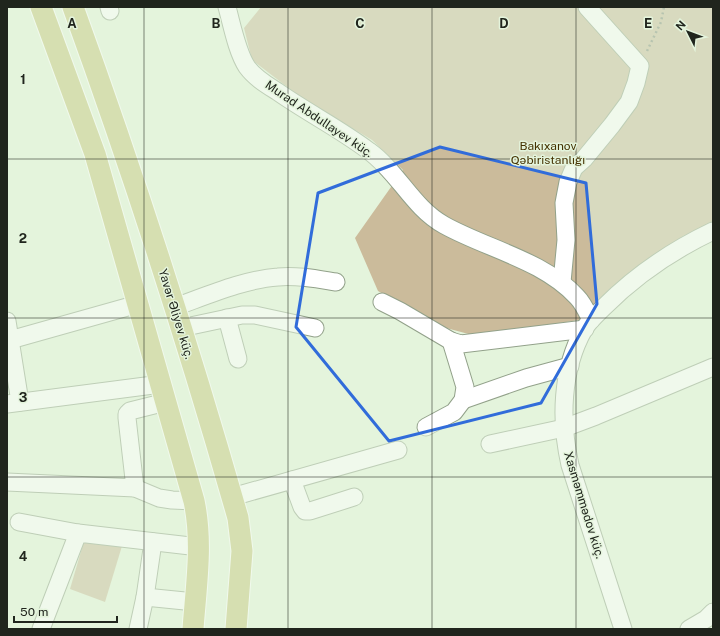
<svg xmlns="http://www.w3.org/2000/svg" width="720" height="636" viewBox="0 0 720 636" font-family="'Public Sans',sans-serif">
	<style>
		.green { fill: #cbbb9b }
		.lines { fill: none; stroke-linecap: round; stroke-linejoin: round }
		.minor-casing { stroke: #92a18a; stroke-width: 19 }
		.major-casing { stroke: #fff; stroke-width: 23 }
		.path { stroke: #818b7b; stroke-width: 2.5; stroke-dasharray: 2 3; stroke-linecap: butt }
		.minor { stroke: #fff; stroke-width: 17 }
		.major { stroke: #c6c67d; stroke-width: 21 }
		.marked { fill: none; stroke: #316cda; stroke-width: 3; stroke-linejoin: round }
		.grid { fill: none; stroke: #20251d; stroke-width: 1; stroke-opacity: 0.55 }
		.labels { text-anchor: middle; stroke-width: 3; stroke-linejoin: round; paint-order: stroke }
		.street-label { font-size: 12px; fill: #20251d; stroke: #e4f4dc }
		.park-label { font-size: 12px; fill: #443101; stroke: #e4f4dc }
		.grid-label { font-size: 13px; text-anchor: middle; font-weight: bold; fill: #20251d; stroke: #e4f4dc; stroke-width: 3; stroke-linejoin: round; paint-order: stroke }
	</style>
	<rect width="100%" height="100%" fill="#e4f4dc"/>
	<g class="green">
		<polygon points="261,7 713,7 713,223 683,236 611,288 579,320 476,336 435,325 378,291 355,238 403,170 372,140 299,96 252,60 244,28"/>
		<polygon points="84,541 122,546 105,602 70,589"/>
	</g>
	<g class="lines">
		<defs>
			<g id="minor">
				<polyline points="109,7 110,11"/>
				<path d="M227,7C232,25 237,52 247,67C255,78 267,85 278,92C308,113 340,129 369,151C398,172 413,208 444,225C487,249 543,260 577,297C583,303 587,312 591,320"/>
				<polyline points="562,282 566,240 564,203 568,182 574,168 584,159 612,125 629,102 636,83 640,66 587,7"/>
				<polyline points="382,302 400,311 451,341 461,344 585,329"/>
				<path d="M175,307C206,296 245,279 278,277C297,275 317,279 336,282"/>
				<polyline points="227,318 238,359"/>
				<polyline points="7,321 20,402"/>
				<polyline points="181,328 242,315 255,315 315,328"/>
				<polyline points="10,340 138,304"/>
				<polyline points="463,400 526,378 570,366"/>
				<polyline points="7,404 161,384"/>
				<polyline points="426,427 454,412 463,400 465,387 451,341"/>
				<polyline points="490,444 564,428 596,416 713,367"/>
				<polyline points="292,480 302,507 305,511 310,511 354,497"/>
				<polyline points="7,482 135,488 159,498 172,500 194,501"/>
				<polyline points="135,488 127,418 127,414 130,411 166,402"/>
				<polyline points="232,497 398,450"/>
				<polyline points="19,522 78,533"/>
				<polyline points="145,597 195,602"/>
				<polyline points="41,629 78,533 199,547"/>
				<polyline points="138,629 145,597 153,542"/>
				<path d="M623,629L570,465C560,421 561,370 584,329C589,321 597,314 604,307C635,276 673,250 713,231"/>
				<polyline points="689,629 706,619 713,612"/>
			</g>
			<g id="major">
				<path d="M41,7L95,154L194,501C203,543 196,587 193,629"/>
				<path d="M73,7C134,175 189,346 238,518L242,551L236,629"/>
			</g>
		</defs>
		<use href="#minor" class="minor-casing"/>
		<use href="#major" class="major-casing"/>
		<polyline class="path" points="647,51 661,22 664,7"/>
		<use href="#minor" class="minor"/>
		<use href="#major" class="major"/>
	</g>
	<path d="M0 0H720V636H0ZM440,147L586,183L597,304L541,403L389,441L296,327L318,193Z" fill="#e4f4dc" fill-opacity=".55" fill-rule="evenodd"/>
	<path class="marked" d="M440,147L586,183L597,304L541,403L389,441L296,327L318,193Z"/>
	<path class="grid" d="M144,7V629M288,7V629M432,7V629M576,7V629M7,159H713M7,318H713M7,477H713"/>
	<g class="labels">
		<g class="street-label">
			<text transform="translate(319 119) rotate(34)" y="4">Murad Abdullayev küç.</text>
			<text transform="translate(176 314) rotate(73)" y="4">Yavər Əliyev küç.</text>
			<text transform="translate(584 505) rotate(73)" y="4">Xasməmmədov küç.</text>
		</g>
		<g class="park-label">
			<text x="548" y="150">Bakıxanov<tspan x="548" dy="14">Qəbiristanlığı</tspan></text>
		</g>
	</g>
	<g class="grid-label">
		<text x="72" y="28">A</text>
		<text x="216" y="28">B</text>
		<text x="360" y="28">C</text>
		<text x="504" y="28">D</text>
		<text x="648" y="28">E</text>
		<text x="23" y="84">1</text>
		<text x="23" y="243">2</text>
		<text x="23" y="402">3</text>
		<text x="23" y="561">4</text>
	</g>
	<rect width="720" height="636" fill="none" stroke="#20251d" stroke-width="16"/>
	<g transform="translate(688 32) rotate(312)" stroke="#e4f4dc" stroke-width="3" paint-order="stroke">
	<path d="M0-3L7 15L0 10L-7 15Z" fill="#20251d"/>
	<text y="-6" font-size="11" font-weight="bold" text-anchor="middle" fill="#20251d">N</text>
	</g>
	<path d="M14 616v6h103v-6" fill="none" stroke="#20251d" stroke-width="2"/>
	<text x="20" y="616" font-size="12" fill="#20251d" stroke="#e4f4dc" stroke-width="3" paint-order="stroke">50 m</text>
</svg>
